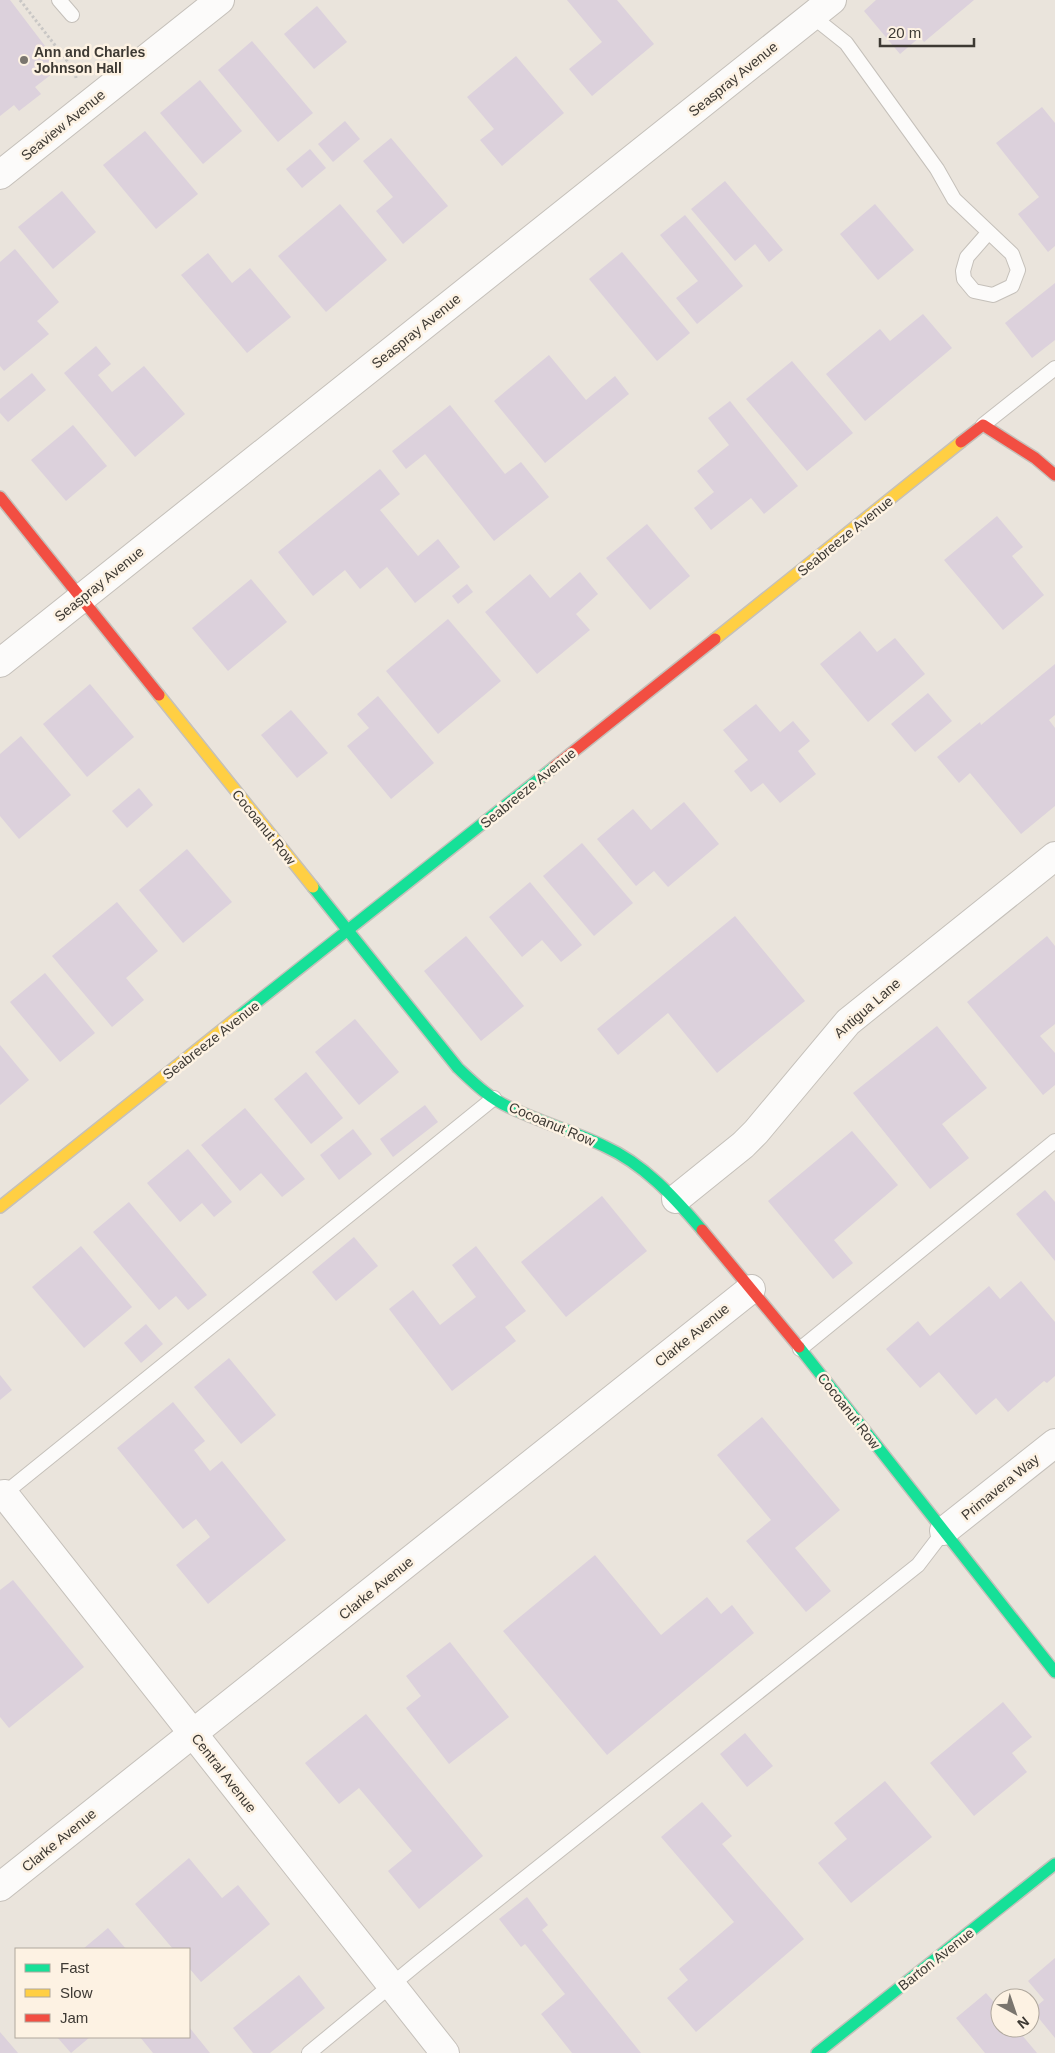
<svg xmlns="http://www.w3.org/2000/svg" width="1055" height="2053" viewBox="0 0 1055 2053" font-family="Helvetica,sans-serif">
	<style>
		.building { fill: #dcd1dc }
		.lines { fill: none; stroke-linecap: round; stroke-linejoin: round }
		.lane-casing { stroke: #c5c0ba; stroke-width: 16 }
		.street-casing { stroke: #c5c0ba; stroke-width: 30 }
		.fast-casing { stroke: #c5c0ba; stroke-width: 14 }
		.slow-casing { stroke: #c5c0ba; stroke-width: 14 }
		.jam-casing { stroke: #c5c0ba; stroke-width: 14 }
		.path { stroke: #c9c7c5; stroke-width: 3; stroke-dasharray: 2.5 2.5; stroke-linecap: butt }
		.lane { stroke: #fcfbfa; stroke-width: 14 }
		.street { stroke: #fcfbfa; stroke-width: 28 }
		.fast { stroke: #16e098; stroke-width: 11 }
		.slow { stroke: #ffcf43; stroke-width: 11 }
		.jam { stroke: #f24e42; stroke-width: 11 }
		.poi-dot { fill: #7a756e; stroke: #fdf2e3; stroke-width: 2 }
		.labels { text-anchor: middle; stroke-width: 5; stroke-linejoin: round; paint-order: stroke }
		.poi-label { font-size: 14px; font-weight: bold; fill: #3d3933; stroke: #fdf2e3; text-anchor: start }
		.street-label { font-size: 14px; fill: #3d3933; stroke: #fdf2e3 }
	</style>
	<rect width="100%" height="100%" fill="#eae4dc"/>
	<g class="building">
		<polygon points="0,0 10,0 45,46 41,50 57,70 35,87 41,94 19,111 14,105 0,116"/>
		<polygon points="567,0 617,0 654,44 592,96 569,69 602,42"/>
		<polygon points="876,0 974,0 924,42 920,37 900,54 864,11"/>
		<polygon points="317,6 347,42 314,69 284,34"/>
		<polygon points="252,41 313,113 278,142 218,70"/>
		<polygon points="516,56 564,113 502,166 480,140 494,129 467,97"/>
		<polygon points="200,80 242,131 203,164 160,113"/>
		<polygon points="1042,107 1055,123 1055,246 1048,252 1018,214 1039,197 996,143"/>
		<polygon points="345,121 360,139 333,162 318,144"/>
		<polygon points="145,131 198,194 156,229 103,165"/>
		<polygon points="391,138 448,206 403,244 376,211 393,197 363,161"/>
		<polygon points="310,149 326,168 302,188 286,169"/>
		<polygon points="725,181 783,250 769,262 755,244 735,261 691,209"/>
		<polygon points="62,191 96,232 53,269 18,227"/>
		<polygon points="340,204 387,260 326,312 278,256"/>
		<polygon points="875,204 914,250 878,280 840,234"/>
		<polygon points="685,215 743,286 697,324 676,298 698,281 660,235"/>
		<polygon points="15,249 59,302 37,321 49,334 4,371 0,366 0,262"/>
		<polygon points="622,252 690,333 657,361 589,279"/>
		<polygon points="208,253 232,283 250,268 291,317 247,353 181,275"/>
		<polygon points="1055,283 1055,340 1032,358 1005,323"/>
		<polygon points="923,314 952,348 865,421 826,374 880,329 890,341"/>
		<polygon points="96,346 111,364 98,375 112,392 144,366 185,414 135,457 64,373"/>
		<polygon points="549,355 586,400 615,376 629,394 545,463 494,401"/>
		<polygon points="792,361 853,433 807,471 746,399"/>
		<polygon points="32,373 46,390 8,422 0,413 0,399"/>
		<polygon points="730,401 798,486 764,514 751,498 711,530 694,508 714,492 697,471 729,445 708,418"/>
		<polygon points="450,405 505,474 521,462 549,497 494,541 425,454 406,469 392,451"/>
		<polygon points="73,425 107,466 66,501 31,460"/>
		<polygon points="380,469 400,494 380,510 418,556 438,539 460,567 415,603 387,567 360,589 345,570 313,596 278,552"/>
		<polygon points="997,516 1023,547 1012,556 1044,595 1003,630 944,560"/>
		<polygon points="647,524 690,576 650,610 606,558"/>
		<polygon points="580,572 598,594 576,614 590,630 537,674 485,612 530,574 550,598"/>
		<polygon points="251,579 287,622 228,671 192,628"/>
		<polygon points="467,584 473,592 458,604 452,596"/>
		<polygon points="448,619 501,681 438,734 386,671"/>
		<polygon points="860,631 877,652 895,638 925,674 868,722 820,664"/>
		<polygon points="1055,664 1055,715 1049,720 1055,728 1055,806 1021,834 970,773 959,783 937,757 980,722 981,725"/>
		<polygon points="90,684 134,737 87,777 43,724"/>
		<polygon points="928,693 952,721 915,752 891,724"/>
		<polygon points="378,696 434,763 391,799 347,746 369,728 357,714"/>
		<polygon points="756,704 780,732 793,721 810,741 798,751 816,774 780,803 763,783 751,792 734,771 748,760 723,730"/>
		<polygon points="291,710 328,753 297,778 261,735"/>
		<polygon points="21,736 71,795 19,839 0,816 0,754"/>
		<polygon points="139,788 153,805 127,828 112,811"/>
		<polygon points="684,802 719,844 668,887 654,871 636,886 597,839 633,809 651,830"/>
		<polygon points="582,843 633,903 594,936 543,876"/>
		<polygon points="187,849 232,902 183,943 139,890"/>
		<polygon points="530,882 582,945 561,962 542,940 522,957 489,917"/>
		<polygon points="117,902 158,951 126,978 144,1000 112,1027 52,956"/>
		<polygon points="735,916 805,1001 717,1073 668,1013 618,1055 597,1029"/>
		<polygon points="466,936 524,1006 481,1041 424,971"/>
		<polygon points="1047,936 1055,946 1055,1024 1040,1036 1055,1053 1055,1085 1043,1095 967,1002"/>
		<polygon points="45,973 95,1033 60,1062 10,1002"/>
		<polygon points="355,1019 399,1072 359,1105 315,1052"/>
		<polygon points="937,1026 987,1088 942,1124 969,1158 930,1189 853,1093"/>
		<polygon points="0,1045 29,1080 0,1105"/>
		<polygon points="306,1072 343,1118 311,1144 274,1099"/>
		<polygon points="425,1105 438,1122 393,1157 380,1139"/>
		<polygon points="245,1108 305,1179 282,1197 261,1173 240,1191 201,1145"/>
		<polygon points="353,1129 372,1154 339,1180 320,1155"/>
		<polygon points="852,1131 898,1185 834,1240 853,1263 833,1279 768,1201"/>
		<polygon points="188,1149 232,1202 214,1217 202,1203 180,1222 147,1183"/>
		<polygon points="1045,1190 1055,1202 1055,1261 1016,1214"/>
		<polygon points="602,1196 647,1251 566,1317 521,1262"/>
		<polygon points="129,1202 207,1295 188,1310 176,1296 159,1310 93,1232"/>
		<polygon points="354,1237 378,1266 336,1301 312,1272"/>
		<polygon points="81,1246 132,1307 84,1348 32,1287"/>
		<polygon points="476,1246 526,1311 505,1327 516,1341 452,1391 389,1309 413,1290 440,1325 476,1297 452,1265"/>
		<polygon points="1021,1281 1055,1322 1055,1376 1047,1383 1044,1381 1008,1412 996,1398 976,1415 939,1372 920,1388 886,1349 918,1321 930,1336 989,1286 1000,1299"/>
		<polygon points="146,1324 163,1344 141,1363 124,1343"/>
		<polygon points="229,1358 276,1415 241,1444 194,1387"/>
		<polygon points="0,1375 12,1390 0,1400"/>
		<polygon points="173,1402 205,1441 194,1450 210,1471 222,1461 286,1540 208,1604 176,1565 210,1537 196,1519 183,1529 117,1448"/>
		<polygon points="762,1417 840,1510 795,1548 831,1591 806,1612 746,1541 771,1520 717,1455"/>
		<polygon points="595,1555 661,1635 707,1597 721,1614 732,1605 754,1633 607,1755 503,1631"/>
		<polygon points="13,1580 84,1667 9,1728 0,1717 0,1590"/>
		<polygon points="450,1642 509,1717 449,1764 406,1708 421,1696 406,1676"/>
		<polygon points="1003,1702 1032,1737 1012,1753 1027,1772 974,1816 930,1763"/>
		<polygon points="366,1714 483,1856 419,1909 388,1871 412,1851 359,1788 339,1804 305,1763"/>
		<polygon points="745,1733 773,1766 747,1787 720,1754"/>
		<polygon points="885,1781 932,1837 851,1903 818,1863 847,1839 834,1823"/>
		<polygon points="702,1802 732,1836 722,1844 804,1939 696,2032 667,1998 688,1980 679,1969 734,1922 661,1837"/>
		<polygon points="189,1858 222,1898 238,1885 270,1924 201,1982 189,1968 189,1949 173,1949 135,1904"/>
		<polygon points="527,1897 548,1925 542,1930 641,2053 572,2053 541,2014 565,1994 525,1944 521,1947 499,1919"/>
		<polygon points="108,1928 126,1949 83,1949"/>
		<polygon points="1055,1958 1055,2038 1032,2010 1044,2000 1028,1981"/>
		<polygon points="299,1975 325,2008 270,2053 253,2053 233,2028"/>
		<polygon points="986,1993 1000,2009 1000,2028 1016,2028 1037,2053 985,2053 956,2018"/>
		<polygon points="189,2027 210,2053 153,2053 140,2037 189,2037"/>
		<polygon points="0,2032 18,2053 0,2053"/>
		<polygon points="57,2037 90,2037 71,2053"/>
	</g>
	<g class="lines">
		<defs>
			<g id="lane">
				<polyline points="59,0 72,15"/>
				<polyline points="812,16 846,43 937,169 954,199 1012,254 1018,270 1012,286 993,295 974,291 964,279 963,271 967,257 988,233"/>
				<polyline points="983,425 1055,368"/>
				<polyline points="800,1349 1055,1141"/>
				<polyline points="0,1497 494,1098"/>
				<polyline points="309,2053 418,1963 918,1565 944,1531"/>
			</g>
			<g id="street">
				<polyline points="0,175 220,0"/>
				<polyline points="0,663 832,0"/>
				<polyline points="676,1199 743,1145 756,1132 848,1022 1055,856"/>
				<polyline points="4,1494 445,2053"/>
				<polyline points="944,1531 1055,1443"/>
				<polyline points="0,1887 751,1289"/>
			</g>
			<g id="fast">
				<path d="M313,887L458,1068C474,1083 489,1098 509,1107C540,1122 573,1131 604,1146C644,1164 674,1197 702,1230"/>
				<polyline points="238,1017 554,767"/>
				<polyline points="799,1347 1055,1672"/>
				<polyline points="817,2053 1055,1864"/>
			</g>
			<g id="slow">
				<polyline points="715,639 961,442"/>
				<polyline points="159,695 313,887"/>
				<polyline points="0,1207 238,1017"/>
			</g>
			<g id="jam">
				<polyline points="961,442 983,425 1035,458 1055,475"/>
				<polyline points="0,497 159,695"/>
				<polyline points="554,767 715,639"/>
				<polyline points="702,1230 799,1347"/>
			</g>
		</defs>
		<use href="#lane" class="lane-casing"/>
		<use href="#street" class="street-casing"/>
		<use href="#fast" class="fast-casing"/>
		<use href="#slow" class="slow-casing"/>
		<use href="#jam" class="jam-casing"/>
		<polyline class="path" points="20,0 75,71 76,78"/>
		<use href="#lane" class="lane"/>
		<use href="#street" class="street"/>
		<use href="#fast" class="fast"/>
		<use href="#slow" class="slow"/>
		<use href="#jam" class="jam"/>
	</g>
	<circle class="poi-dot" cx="24" cy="60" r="5"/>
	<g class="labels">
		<g class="poi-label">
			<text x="34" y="57">Ann and Charles<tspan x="34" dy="16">Johnson Hall</tspan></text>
		</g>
		<g class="street-label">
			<text transform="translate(733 79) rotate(-39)" y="5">Seaspray Avenue</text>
			<text transform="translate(63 125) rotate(-39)" y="5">Seaview Avenue</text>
			<text transform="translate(416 331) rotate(-39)" y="5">Seaspray Avenue</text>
			<text transform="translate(845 536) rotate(-39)" y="5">Seabreeze Avenue</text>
			<text transform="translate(99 584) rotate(-39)" y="5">Seaspray Avenue</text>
			<text transform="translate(528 788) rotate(-39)" y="5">Seabreeze Avenue</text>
			<text transform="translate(264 827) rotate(51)" y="5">Cocoanut Row</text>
			<text transform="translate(867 1008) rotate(-41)" y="5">Antigua Lane</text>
			<text transform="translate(211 1040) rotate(-38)" y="5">Seabreeze Avenue</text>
			<text transform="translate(552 1124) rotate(23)" y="5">Cocoanut Row</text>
			<text transform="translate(692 1335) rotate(-39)" y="5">Clarke Avenue</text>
			<text transform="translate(849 1411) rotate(52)" y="5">Cocoanut Row</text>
			<text transform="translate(1000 1487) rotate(-39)" y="5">Primavera Way</text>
			<text transform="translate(376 1588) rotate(-39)" y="5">Clarke Avenue</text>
			<text transform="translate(224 1773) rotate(52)" y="5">Central Avenue</text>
			<text transform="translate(59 1840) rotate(-39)" y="5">Clarke Avenue</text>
			<text transform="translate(936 1959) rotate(-38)" y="5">Barton Avenue</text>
		</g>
	</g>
	<rect x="15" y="1948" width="175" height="90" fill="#fdf2e3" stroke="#b0a89d"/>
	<rect x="25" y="1964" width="25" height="8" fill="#16e098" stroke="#b0a89d"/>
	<text x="60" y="1973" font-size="15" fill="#3d3933">Fast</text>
	<rect x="25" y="1989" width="25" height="8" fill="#ffcf43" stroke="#b0a89d"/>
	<text x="60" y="1998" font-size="15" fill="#3d3933">Slow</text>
	<rect x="25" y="2014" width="25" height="8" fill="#f24e42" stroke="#b0a89d"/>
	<text x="60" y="2023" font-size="15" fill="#3d3933">Jam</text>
	<g transform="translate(1015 2013) rotate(140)"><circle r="24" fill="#fdf2e3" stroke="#b0a89d"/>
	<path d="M0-4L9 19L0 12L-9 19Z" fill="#7a756e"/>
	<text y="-8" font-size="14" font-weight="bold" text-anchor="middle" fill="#3d3933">N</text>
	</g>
	<path d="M880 38v8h94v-8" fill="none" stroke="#3d3933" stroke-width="2.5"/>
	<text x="888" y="38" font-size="15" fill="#3d3933" stroke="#fdf2e3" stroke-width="4" paint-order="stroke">20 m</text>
</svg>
